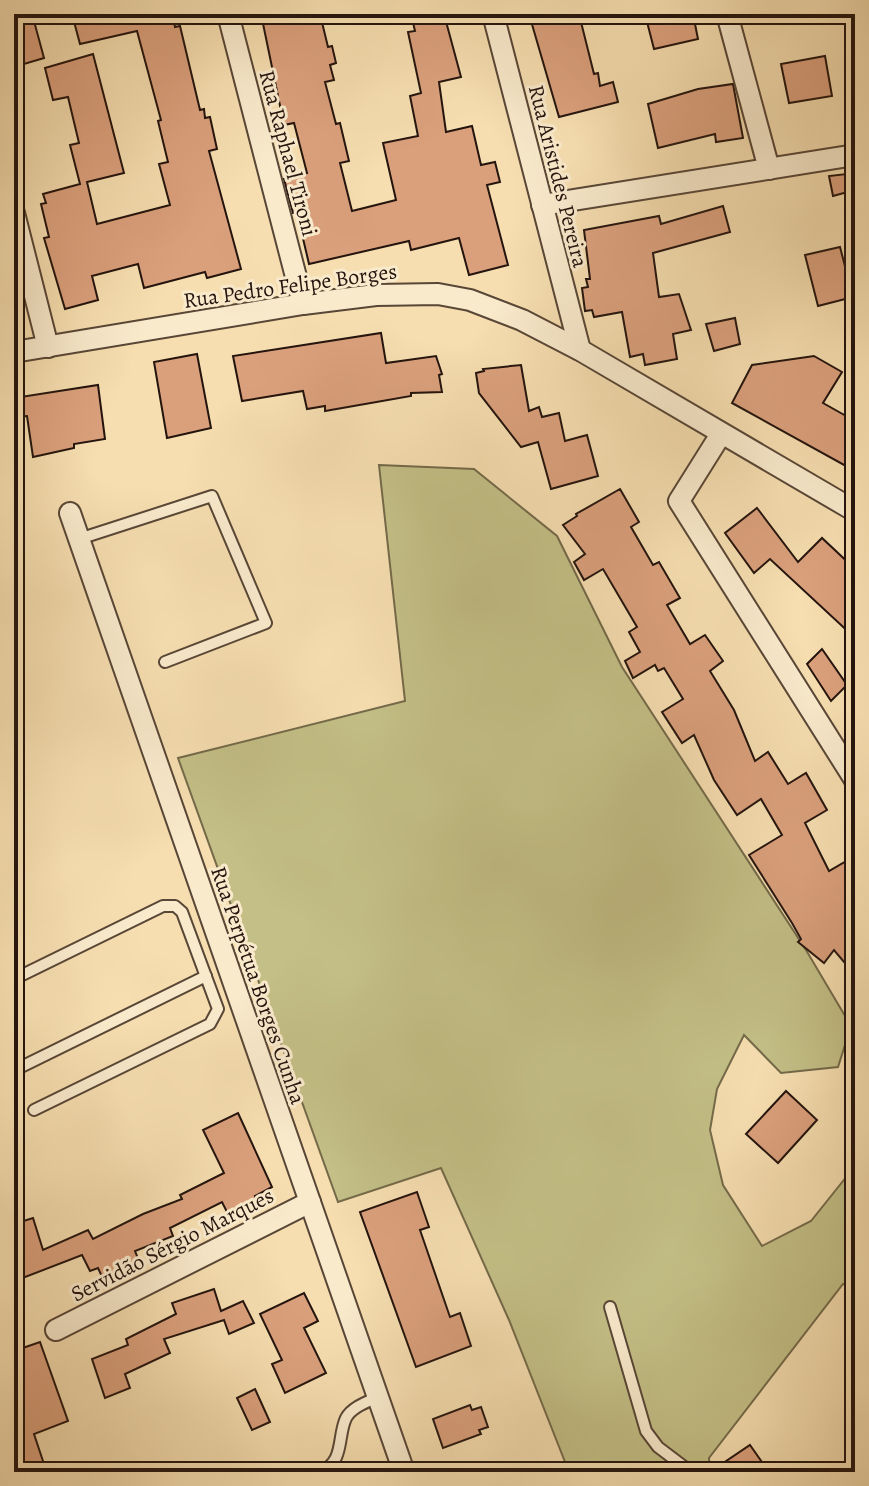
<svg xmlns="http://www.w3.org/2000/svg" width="869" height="1486" viewBox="0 0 869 1486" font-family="Alegreya,serif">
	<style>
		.green { fill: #c3bf86; stroke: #746a4a; stroke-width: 2 }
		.building { fill: #daa07c; stroke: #24140e; stroke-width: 2 }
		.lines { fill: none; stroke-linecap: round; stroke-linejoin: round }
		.lane-casing { stroke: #584636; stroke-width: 14 }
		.street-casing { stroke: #584636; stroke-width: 24 }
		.lane { stroke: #f9eacc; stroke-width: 10 }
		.street { stroke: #f9eacc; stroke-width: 20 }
		.labels { text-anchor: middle; stroke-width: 6; stroke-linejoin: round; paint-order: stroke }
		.street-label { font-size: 22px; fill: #24140e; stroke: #f9eacc }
	</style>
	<rect width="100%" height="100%" fill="#f6deb0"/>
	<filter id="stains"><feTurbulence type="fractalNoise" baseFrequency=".0025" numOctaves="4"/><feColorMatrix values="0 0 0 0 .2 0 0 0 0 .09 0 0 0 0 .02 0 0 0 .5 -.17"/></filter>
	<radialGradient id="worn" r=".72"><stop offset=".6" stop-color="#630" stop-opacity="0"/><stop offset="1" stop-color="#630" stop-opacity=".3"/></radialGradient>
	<polygon class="green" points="379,465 474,469 557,536 622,667 806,950 851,1026 838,1067 781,1073 744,1035 717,1089 710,1130 723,1185 762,1246 811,1221 855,1166 855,1288 843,1284 709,1458 710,1472 569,1472 509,1320 441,1168 338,1202 178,758 405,701"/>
	<g class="building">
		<polygon points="72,14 176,14 177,22 174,23 175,27 180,26 200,110 204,109 205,118 210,117 217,149 209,151 241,269 207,278 205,272 144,288 138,264 92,276 98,300 65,309 44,238 49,237 41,204 46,203 43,194 80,184 70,145 79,143 68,97 53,100 45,68 93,54 124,173 87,182 97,224 170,205 159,164 168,162 158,121 161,120 137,31 80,44"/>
		<polygon points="261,14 320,14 328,47 332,46 336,63 330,65 334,80 325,82 336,124 340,123 349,161 340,163 352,211 396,200 383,143 418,136 410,96 421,93 408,32 415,31 411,14 444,14 461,77 439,82 446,132 472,126 481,165 495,162 500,182 487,185 508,265 469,275 459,238 411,250 409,241 309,264 297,213 293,213 284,179 307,173 294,123 284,125"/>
		<polygon points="529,14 579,14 594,74 598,73 600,86 613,82 618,102 559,117"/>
		<polygon points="645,14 693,14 698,39 654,49"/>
		<polygon points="34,21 44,58 14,67 14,26"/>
		<polygon points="825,56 832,96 789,103 781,64"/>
		<polygon points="733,84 743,138 716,142 715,134 658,148 648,104 698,89"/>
		<polygon points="855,173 855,190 833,196 829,176"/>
		<polygon points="723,206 730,232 653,253 659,297 679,294 691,330 673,334 677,359 645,365 643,354 630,357 622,312 594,317 592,310 585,311 582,288 588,287 586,279 590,279 584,230 659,216 661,224"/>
		<polygon points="840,247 853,297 818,306 805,255"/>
		<polygon points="735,318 740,344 714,351 706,324"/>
		<polygon points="381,333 386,363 436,356 442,374 439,375 442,392 411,393 411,396 325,411 325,406 307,409 303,391 242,401 233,356"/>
		<polygon points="197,354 211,428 167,438 154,362"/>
		<polygon points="814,356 842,372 823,403 855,421 855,471 732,403 752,365"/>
		<polygon points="521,365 529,411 539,407 542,417 559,413 565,441 587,435 598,476 551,489 538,442 521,447 479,393 476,373 484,371 483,369"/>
		<polygon points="98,385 105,439 74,444 74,448 33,457 27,416 14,417 14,398"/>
		<polygon points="620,489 639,522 631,527 653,565 659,562 680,598 667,605 690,644 705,635 723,661 710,671 734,710 755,761 768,752 788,784 806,773 827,810 805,823 829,871 855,856 855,975 834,950 824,963 798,942 801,939 792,923 749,855 782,835 761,799 737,815 714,780 694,735 682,743 662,712 683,699 664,668 658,671 655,665 633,678 625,661 640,652 629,632 637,627 603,569 584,580 574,562 585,554 563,525 577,516 576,514"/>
		<polygon points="757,508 798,562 822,538 855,569 855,638 770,559 754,573 725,533"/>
		<polygon points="822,649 847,685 831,701 807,664"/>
		<polygon points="786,1091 817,1120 778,1163 746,1134"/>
		<polygon points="238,1113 272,1187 255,1196 259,1205 231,1220 222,1202 170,1228 173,1236 135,1251 139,1261 103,1279 98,1268 90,1271 82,1255 20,1279 14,1261 14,1224 33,1218 43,1250 88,1230 93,1239 143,1214 182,1199 180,1195 224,1173 203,1130"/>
		<polygon points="417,1192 429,1227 420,1230 450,1317 460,1313 471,1346 416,1367 360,1212"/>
		<polygon points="214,1289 221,1311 243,1301 254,1323 229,1334 224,1320 164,1339 170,1353 125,1374 130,1388 105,1398 92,1359 128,1345 126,1339 176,1314 172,1303"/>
		<polygon points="304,1293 318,1321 304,1328 326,1373 285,1393 272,1364 282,1360 260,1314"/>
		<polygon points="40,1342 68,1421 34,1434 45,1467 30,1472 14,1472 14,1351"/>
		<polygon points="255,1389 270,1422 252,1430 237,1398"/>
		<polygon points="470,1405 472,1410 481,1407 488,1427 479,1430 481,1434 443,1448 433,1419"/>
		<polygon points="750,1445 769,1472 710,1472"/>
	</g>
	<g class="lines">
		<defs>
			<g id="lane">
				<polyline points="79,539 212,496 266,623 165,662"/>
				<polyline points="14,979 163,906 175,906 182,912 218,1009 210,1024 34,1110"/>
				<polyline points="21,1067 206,976"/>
				<polyline points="610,1307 646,1431 658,1447 691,1472"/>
				<path d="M320,1472C345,1462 337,1437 346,1418C352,1407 367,1402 378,1397"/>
			</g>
			<g id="street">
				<polyline points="228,14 303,304"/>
				<polyline points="493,14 580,350"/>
				<polyline points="727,14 769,169"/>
				<polyline points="542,205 855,155"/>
				<polyline points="14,213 48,347"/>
				<polyline points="14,352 303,304 376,295 438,294 470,300 522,320 580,350 855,511"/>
				<polyline points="721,434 679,501 855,780"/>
				<polyline points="70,513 404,1472"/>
				<polyline points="56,1330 310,1202"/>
			</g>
		</defs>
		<use href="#lane" class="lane-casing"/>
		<use href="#street" class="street-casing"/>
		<use href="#lane" class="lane"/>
		<use href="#street" class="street"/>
	</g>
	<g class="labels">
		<g class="street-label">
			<text transform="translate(289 153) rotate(75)" y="8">Rua Raphael Tironi</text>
			<text transform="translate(559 176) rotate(76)" y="8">Rua Aristides Pereira</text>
			<text transform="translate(290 285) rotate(-8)" y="8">Rua Pedro Felipe Borges</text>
			<text transform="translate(259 985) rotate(71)" y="8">Rua Perpétua Borges Cunha</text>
			<text transform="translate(172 1244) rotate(-27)" y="8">Servidão Sérgio Marques</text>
		</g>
	</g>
	<rect width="869" height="1486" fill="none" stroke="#f6deb0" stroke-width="48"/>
	<rect x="16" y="16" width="837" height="1454" fill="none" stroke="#24140e" stroke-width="4"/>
	<rect x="24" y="24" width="821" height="1438" fill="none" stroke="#24140e" stroke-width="2"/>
	<rect width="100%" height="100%" filter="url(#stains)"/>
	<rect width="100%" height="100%" fill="url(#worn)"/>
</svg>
